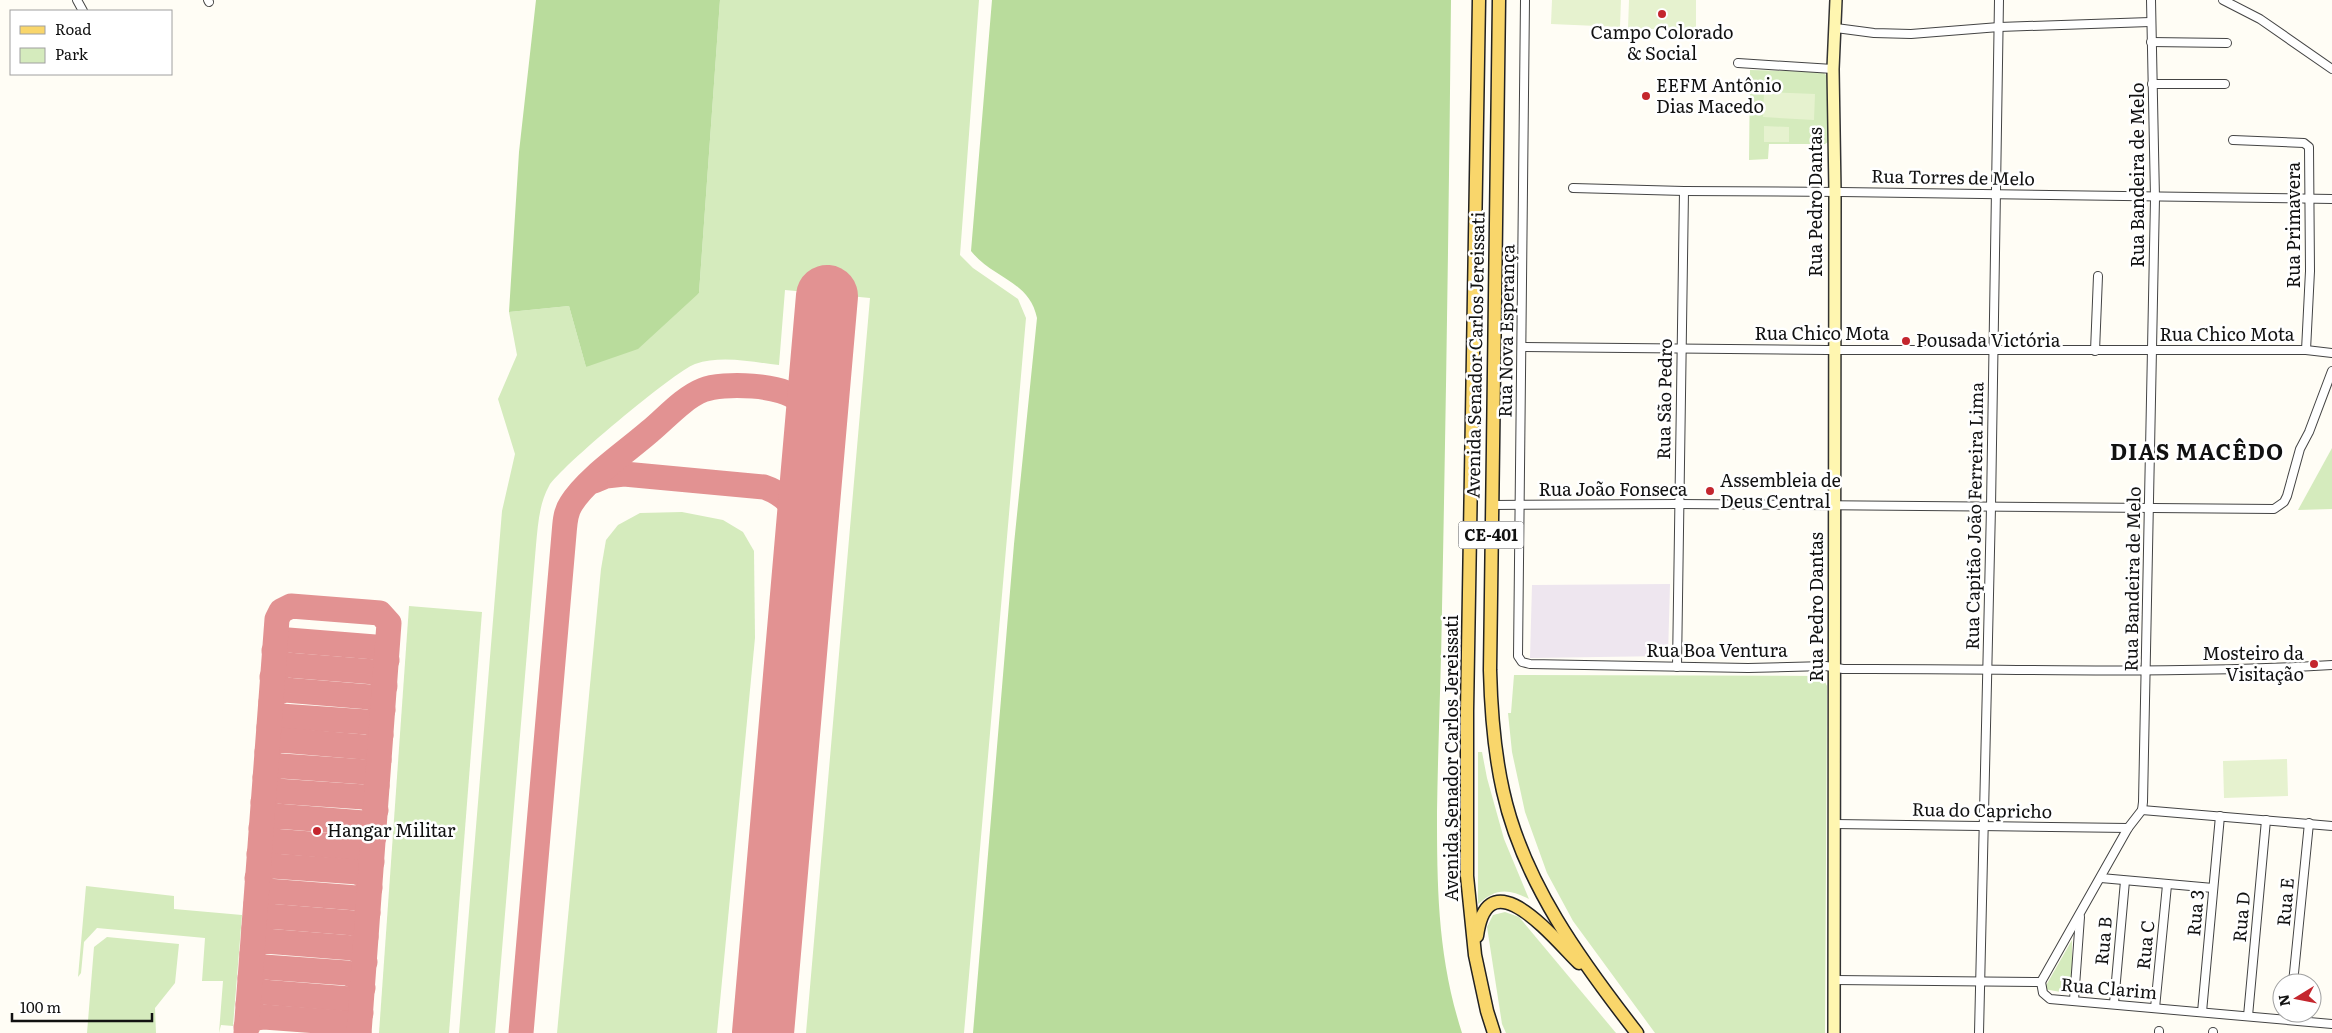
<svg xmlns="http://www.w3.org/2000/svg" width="2332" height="1033" viewBox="0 0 2332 1033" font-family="Literata,serif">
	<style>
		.industrial { fill: #eee6ef }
		.green { fill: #d5ebbd }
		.forest { fill: #b9dc9c }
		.pitch { fill: #e6f2cf }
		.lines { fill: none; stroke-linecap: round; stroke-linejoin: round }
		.taxiway { stroke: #e29292; stroke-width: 25 }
		.runway { stroke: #e29292; stroke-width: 62 }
		.minor-casing { stroke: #444; stroke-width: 10 }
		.secondary-casing { stroke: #333; stroke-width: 14 }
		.primary-casing { stroke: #222; stroke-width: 15 }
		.minor { stroke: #fff; stroke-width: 8 }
		.secondary { stroke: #fff6b0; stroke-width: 11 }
		.primary { stroke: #f9d66b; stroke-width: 12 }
		.poi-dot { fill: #c4262e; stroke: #fff; stroke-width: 2 }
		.labels { text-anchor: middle; stroke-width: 5; stroke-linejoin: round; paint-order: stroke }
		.shield { fill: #fff; stroke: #585858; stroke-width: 1 }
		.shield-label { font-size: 16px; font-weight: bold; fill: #111 }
		.poi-label { font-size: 18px; fill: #111; stroke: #fff; text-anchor: start }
		.street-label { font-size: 18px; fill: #111; stroke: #fff }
		.district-label { font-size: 22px; font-weight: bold; letter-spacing: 1px; fill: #111; stroke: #fff }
	</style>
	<rect width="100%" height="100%" fill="#fffdf5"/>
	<polygon class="industrial" points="1670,584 1668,656 1530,658 1532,585"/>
	<g class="green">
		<path d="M720,0H979L960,255L973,268L1018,299L1026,318L964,1033H806L870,298L785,290L779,365C751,362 722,355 695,364C675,371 559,468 549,486C539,504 538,525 536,545L495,1033H459L502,511L515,454L498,399L517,355L509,312L569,306L586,367L699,293Z"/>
		<polygon points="1750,70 1823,72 1828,77 1828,142 1825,144 1769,144 1768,159 1749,160"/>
		<polygon points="2332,448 2332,509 2298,510"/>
		<polygon points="682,512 723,520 743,532 754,551 755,638 717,1033 557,1033 601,569 606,540 618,525 640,513"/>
		<polygon points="409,606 482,612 449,1033 379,1033"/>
		<polygon points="1514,675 1822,676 1827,686 1825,1033 1655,1033 1573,921 1547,873 1525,812 1512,752 1508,713 1511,713"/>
		<path d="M1478,752H1482L1487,778L1504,839L1529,899C1517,893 1504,888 1491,895C1486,897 1481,902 1478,904Z"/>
		<polygon points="86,886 174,896 174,909 242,915 233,1026 221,1025 219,1033 223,981 202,981 205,938 97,928 84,942 81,973 78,977"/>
		<polygon points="1505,912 1519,917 1616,1033 1506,1033 1502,1024 1487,927 1493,915"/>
		<polygon points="107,937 179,944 175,983 155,1008 156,1033 87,1033 94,947"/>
		<polygon points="2072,940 2072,994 2044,989"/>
	</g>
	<g class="forest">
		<polygon points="536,0 720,0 699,293 638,349 586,367 569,306 509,312 519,152"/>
		<path d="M992,0H1451C1449,203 1446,406 1442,609C1441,677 1438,744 1437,812C1437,890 1438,958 1462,1033H973L1014,544L1037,318C1029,280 993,279 971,251Z"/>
	</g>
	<g class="pitch">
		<polygon points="1552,0 1621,0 1620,27 1551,24"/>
		<polygon points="1629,0 1696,0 1696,29 1628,29"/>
		<polygon points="1764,92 1815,94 1814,120 1763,117"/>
		<polygon points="1764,126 1789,127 1789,142 1764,142"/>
		<polygon points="2287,759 2288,796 2224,798 2223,761"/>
	</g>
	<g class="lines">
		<g class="taxiway">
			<path d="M594,481L606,476L624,474L764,487C793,497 803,518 805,547"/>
			<polyline points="274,651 281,642 288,640 375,647 382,650 387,660"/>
			<polyline points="272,677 276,669 287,665 375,672 384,680 385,686"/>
			<polyline points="271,702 275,694 285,690 370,697 379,701 383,710"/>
			<polyline points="269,727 273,719 280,716 367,722 376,725 381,735"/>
			<path d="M267,752L272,744L280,740L364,747C373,748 378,751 379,760"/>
			<polyline points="265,777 271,768 282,766 366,772 374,776 377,786"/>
			<polyline points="263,802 268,794 276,791 364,797 371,800 376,810"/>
			<polyline points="261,828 265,821 276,816 364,823 371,828 374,837"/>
			<polyline points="259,854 263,845 272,841 361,848 370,854 372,862"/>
			<polyline points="257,878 263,869 272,866 358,872 368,879 370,888"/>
			<polyline points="256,904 258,897 267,891 357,898 365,902 368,913"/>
			<polyline points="254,928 258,920 267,916 354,923 363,928 366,937"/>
			<polyline points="252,954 256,945 265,941 353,948 362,953 365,962"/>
			<polyline points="250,978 255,970 264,967 347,973 359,978 363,988"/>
			<polyline points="248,1004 252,996 262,992 350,999 357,1002 361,1013"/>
			<polyline points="246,1027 255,1018 264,1017 345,1023 354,1027 359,1033"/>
			<polyline points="246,1033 277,619 281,611 291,606 380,613 389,623 359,1033"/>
			<path d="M521,1033L564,534C565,523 565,513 571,504C586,479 626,452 649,432C666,418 683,398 703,390C722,382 785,384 799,401C809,412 813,433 814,447"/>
		</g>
		<polyline class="runway" points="763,1033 827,296"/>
		<defs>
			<g id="minor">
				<polyline points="77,0 83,11"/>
				<polyline points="208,0 209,2"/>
				<path d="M1525,0L1518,656L1522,662L1530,664L1748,668L1826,666L1843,669C2006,668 2169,675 2332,665"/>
				<polyline points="2223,0 2260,19 2332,69"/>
				<polyline points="1836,28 1874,33 1911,34 1999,27 2150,22"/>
				<polyline points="2151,42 2227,43"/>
				<polyline points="1738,63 1833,69"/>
				<polyline points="2152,84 2225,84"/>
				<polyline points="2233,140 2304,143 2309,147 2310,271 2306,350"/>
				<polyline points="1573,188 1684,191 1841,192 2332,199"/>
				<polyline points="1522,347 1827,350 2306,350 2332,353"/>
				<polyline points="2095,351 2098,276"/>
				<polyline points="1492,505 1678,504 2274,509 2284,502 2287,496 2300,449 2309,432 2332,371"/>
				<polyline points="1677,667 1684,191"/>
				<polyline points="2142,810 2332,826"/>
				<polyline points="1835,824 2128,828"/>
				<polyline points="2101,878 2213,888"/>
				<polyline points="1835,980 2041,982 2043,993 2050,999 2332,1024"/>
				<polyline points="2041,982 2128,828 2142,810 2143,802 2155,198 2151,0"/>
				<polyline points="2293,983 2309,823"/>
				<polyline points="2074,1000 2080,917"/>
				<polyline points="2114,1003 2125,881"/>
				<polyline points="2155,1008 2167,885"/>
				<polyline points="2202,1012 2220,816"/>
				<polyline points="2248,1016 2266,820"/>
				<polyline points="1979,1033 1991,507 1999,0"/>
				<polyline points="2159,1033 2159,1031"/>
				<polyline points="2213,1033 2213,1032"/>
			</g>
			<polyline id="secondary" points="1834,1033 1835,192 1833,69 1836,0"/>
			<g id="primary">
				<polyline points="1479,0 1467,711 1467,876 1475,955 1487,1011 1494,1033"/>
				<path d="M1499,0L1490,670C1491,711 1494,751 1503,791C1523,882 1581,961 1637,1033"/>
				<path d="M1477,936C1488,855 1555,940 1579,963"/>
			</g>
		</defs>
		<use href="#minor" class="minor-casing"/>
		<use href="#secondary" class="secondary-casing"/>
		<use href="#primary" class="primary-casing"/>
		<use href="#minor" class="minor"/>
		<use href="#secondary" class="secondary"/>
		<use href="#primary" class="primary"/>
	</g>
	<g class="poi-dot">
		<circle cx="1662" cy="14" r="5"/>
		<circle cx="1646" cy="96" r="5"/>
		<circle cx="1906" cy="341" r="5"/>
		<circle cx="1710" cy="491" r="5"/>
		<circle cx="2314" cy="664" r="5"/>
		<circle cx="317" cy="831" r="5"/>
	</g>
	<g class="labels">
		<rect class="shield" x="1458.5" y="521.5" width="65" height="27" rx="4"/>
		<g class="shield-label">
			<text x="1491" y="541">CE-401</text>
		</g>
		<g class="poi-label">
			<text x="1662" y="39" text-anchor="middle">Campo Colorado<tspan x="1662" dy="21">&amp; Social</tspan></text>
			<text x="1656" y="92">EEFM Antônio<tspan x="1656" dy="21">Dias Macedo</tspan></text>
			<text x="1916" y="347">Pousada Victória</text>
			<text x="1720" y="487">Assembleia de<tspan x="1720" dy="21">Deus Central</tspan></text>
			<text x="2304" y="660" text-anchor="end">Mosteiro da<tspan x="2304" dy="21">Visitação</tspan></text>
			<text x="327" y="837">Hangar Militar</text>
		</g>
		<g class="street-label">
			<text transform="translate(2138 175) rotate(-90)" y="6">Rua Bandeira de Melo</text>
			<text transform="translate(1953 178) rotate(1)" y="6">Rua Torres de Melo</text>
			<text transform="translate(1816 202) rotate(-90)" y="6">Rua Pedro Dantas</text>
			<text transform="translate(2294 225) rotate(-90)" y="6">Rua Primavera</text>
			<text transform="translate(1507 331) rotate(-89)" y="6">Rua Nova Esperança</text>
			<text x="1822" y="340">Rua Chico Mota</text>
			<text x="2227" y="341">Rua Chico Mota</text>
			<text transform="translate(1476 355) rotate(-89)" y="6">Avenida Senador Carlos Jereissati</text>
			<text transform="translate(1665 399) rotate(-89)" y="6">Rua São Pedro</text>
			<text x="1613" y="496">Rua João Fonseca</text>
			<text transform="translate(1975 516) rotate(-89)" y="6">Rua Capitão João Ferreira Lima</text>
			<text transform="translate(2133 579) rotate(-89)" y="6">Rua Bandeira de Melo</text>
			<text transform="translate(1817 607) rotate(-90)" y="6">Rua Pedro Dantas</text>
			<text x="1717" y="657">Rua Boa Ventura</text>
			<text transform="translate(1452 758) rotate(-90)" y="6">Avenida Senador Carlos Jereissati</text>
			<text transform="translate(1982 811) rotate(1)" y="6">Rua do Capricho</text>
			<text transform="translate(2286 902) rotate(-85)" y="6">Rua E</text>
			<text transform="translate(2196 913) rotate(-85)" y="6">Rua 3</text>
			<text transform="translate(2242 917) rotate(-85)" y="6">Rua D</text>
			<text transform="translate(2104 941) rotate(-85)" y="6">Rua B</text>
			<text transform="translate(2146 945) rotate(-84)" y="6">Rua C</text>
			<text transform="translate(2109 989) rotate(5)" y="6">Rua Clarim</text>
		</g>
		<g class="district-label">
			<text x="2197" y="460">DIAS MACÊDO</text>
		</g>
	</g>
	<rect x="10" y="10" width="162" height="65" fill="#ffffff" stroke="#a0a0a0"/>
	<rect x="20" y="26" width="25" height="8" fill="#f9d66b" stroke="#a0a0a0"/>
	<text x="55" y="35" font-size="15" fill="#111111">Road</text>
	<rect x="20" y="48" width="25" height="15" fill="#d5ebbd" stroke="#a0a0a0"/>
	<text x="55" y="60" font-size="15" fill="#111111">Park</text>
	<g transform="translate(2297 998) rotate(260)"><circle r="24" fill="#ffffff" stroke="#a0a0a0"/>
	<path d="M0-4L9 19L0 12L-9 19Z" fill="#c4262e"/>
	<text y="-8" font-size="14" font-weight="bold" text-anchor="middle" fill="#111111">N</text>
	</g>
	<path d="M12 1013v8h140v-8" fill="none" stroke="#111111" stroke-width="2.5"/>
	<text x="20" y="1013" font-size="15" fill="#111111" stroke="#ffffff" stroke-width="4" paint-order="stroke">100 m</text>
</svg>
